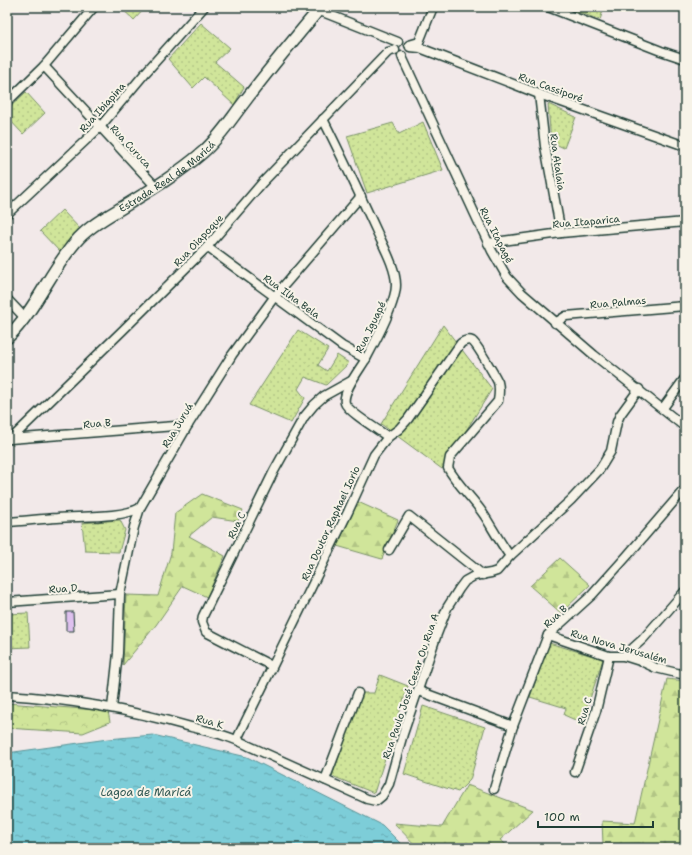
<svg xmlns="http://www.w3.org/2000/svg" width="692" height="855" viewBox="0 0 692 855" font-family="'Shantell Sans',sans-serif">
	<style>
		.grass { fill: url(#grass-dots); stroke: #789167 }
		.forest { fill: url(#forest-firs); stroke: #789167 }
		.park { fill: url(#park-crowns); stroke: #789167 }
		.water { fill: url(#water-ripples); stroke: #579396 }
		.building { fill: #dec0ee; stroke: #1f3d34 }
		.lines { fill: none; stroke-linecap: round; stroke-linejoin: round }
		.street-casing { stroke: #1f3d34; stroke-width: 11 }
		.secondary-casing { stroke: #1f3d34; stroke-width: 14 }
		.street { stroke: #f7f3e8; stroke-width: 8 }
		.secondary { stroke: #f7f3e8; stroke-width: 11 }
		.labels { text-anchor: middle; stroke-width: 4; stroke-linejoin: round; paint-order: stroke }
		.street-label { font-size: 10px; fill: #1f3d34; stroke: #f7f3e8 }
		.water-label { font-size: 11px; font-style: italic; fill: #325a55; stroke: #f7f3e8 }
	</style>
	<defs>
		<pattern id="grass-dots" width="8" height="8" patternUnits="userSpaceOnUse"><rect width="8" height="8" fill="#d0e59a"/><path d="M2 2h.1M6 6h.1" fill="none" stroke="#b2c585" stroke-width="1.8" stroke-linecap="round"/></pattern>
		<pattern id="forest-firs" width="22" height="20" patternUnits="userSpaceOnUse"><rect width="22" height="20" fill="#d0e59a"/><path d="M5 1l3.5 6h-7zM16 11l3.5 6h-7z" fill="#b2c585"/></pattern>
		<pattern id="park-crowns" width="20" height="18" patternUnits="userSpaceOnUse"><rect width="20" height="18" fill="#d0e59a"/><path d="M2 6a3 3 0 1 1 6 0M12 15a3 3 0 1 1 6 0" fill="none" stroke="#b2c585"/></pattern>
		<pattern id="water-ripples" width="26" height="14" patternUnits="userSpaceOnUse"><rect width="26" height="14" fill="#7dcdd8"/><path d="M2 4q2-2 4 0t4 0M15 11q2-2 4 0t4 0" fill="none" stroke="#66a8b0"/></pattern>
	</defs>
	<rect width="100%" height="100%" fill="#f2e9e9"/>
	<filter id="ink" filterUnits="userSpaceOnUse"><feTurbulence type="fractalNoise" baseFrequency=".025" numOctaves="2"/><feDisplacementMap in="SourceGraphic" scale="8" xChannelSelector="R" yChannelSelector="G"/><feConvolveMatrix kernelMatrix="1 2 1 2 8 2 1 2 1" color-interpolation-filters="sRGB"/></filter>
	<g filter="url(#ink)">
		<g class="grass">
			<polygon points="120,7 146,7 134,20"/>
			<polygon points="564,7 604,7 600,20"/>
			<polygon points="201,23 230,48 215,62 244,87 234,105 204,77 193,88 168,59"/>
			<polygon points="26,92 45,113 23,134 7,117 7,110"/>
			<polygon points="548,104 576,117 564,148 551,142"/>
			<polygon points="423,122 443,170 367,193 347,136 393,123 399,134"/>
			<polygon points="62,210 82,231 60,252 40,231"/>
			<polygon points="443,325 492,389 442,469 381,424"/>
			<polygon points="298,330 328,349 318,365 327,371 337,355 349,363 326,385 305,377 298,389 305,398 291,423 249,405"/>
			<polygon points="120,520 125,530 119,552 85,551 82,523"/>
			<polygon points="28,613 30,647 7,648 7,614"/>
			<polygon points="549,643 603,659 582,723 564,715 566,708 530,697"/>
			<polygon points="380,675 408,686 374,793 332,776 362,693 374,693"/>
			<polygon points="423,706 485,727 470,780 458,792 404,774"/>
		</g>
		<g class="forest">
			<polygon points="202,494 243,510 238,521 212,517 189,536 225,556 207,597 183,586 156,625 123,665 126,595 158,596 171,553 175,513"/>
			<polygon points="358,502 398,520 382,559 337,546"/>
			<polygon points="560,558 590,585 561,613 530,586"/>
			<polygon points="667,679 685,681 685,848 648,848 640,843 603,844 602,821 635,823"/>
			<polygon points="467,785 533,810 500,840 511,848 418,848 394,823 442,827"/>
		</g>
		<polygon class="park" points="7,703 108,711 110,722 83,733 7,728"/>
		<polygon class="water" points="153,735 247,757 382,825 405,848 7,848 7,753 108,739"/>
		<polygon class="building" points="66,612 73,612 74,631 66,631"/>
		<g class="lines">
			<defs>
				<g id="street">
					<polyline points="310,7 398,42"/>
					<polyline points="548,7 661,51 685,59"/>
					<polyline points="409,45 419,42 433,7"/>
					<polyline points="410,47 420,48 539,94 685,146"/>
					<polyline points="402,56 403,59 492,251 507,277 522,293 594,355 685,427"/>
					<polyline points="44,66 156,187"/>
					<polyline points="539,94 545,146 561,233"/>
					<polyline points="7,102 44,66 94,7"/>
					<path d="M323,119C342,157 360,195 378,234C385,249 396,269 396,285C396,303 376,340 367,357C361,368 342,391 345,403C347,411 380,431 388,437"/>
					<polyline points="7,214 100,127 146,72 204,7"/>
					<polyline points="488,243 561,233 685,222"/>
					<polyline points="207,247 342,346 366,359"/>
					<polyline points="7,299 25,318"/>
					<polyline points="555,323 566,316 685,306"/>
					<polyline points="663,408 685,378"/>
					<polyline points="10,439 188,425"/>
					<polyline points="11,439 122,331 207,247 262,183 388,52 395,50"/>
					<path d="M7,522C24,521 40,519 57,518C79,516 122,518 140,508"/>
					<polyline points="389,550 409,516 483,575"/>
					<polyline points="7,602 120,594"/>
					<polyline points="548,635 609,656 624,656 643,662 656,668 685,675"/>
					<polyline points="624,656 643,639 685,591"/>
					<polyline points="272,666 206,632 202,622 203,616 274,471 304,417 314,405 324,396 351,381"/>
					<polyline points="419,691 513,726"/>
					<path d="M7,695C69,699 131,710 191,727C211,732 231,736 249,746L367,799L376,801L382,796L389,784L403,734L437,634L447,608L459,589L465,581L474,576L491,573L497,571L510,556L571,500L600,469L611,451L617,422L620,415L639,389"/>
					<polyline points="112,708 118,653 120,594 134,527 140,508 188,425 232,355 275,296 361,196"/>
					<path d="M237,739L348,512L374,455L388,437L399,429L408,419L461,343C464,341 468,339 472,341C477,344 495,376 498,382C500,389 499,395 498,401L450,457L448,468C458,486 475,500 486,518C494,531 501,544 510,556"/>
					<polyline points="575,772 596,711 609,656"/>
					<polyline points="325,780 358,693"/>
					<polyline points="494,789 513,726 548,635 592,595 627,556 682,492 685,490"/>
				</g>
				<g id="secondary">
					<path id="s1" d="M7,338C37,309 51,268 79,238C91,225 108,216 123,207C151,190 179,173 203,152C220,137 231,119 245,101C269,69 295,38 321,7"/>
				</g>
			</defs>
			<use href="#street" class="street-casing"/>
			<use href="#secondary" class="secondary-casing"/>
			<use href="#street" class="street"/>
			<use href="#secondary" class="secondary"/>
		</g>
	</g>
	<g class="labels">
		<g class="street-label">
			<text transform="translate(551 87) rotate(20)" y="4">Rua Cassiporé</text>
			<text transform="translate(102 107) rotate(-48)" y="4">Rua Ibiapina</text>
			<text transform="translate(131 146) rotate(47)" y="4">Rua Curuca</text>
			<text transform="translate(558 162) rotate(82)" y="4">Rua Atalaia</text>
			<text dy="4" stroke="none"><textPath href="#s1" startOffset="231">Estrada Real de Maricá</textPath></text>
			<text transform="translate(586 221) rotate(-5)" y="4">Rua Itaparica</text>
			<text transform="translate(497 235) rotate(63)" y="4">Rua Itapagé</text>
			<text transform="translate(198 240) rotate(-47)" y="4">Rua Oiapoque</text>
			<text transform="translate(292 296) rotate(36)" y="4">Rua Ilha Bela</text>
			<text transform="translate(618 302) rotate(-5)" y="4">Rua Palmas</text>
			<text transform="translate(370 327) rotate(-64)" y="4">Rua Iguapé</text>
			<text transform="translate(97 423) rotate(-5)" y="4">Rua B</text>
			<text transform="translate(177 425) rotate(-59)" y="4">Rua Juruá</text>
			<text transform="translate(330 523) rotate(-65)" y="4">Rua Doutor Raphael Iorio</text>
			<text transform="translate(236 525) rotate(-64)" y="4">Rua C</text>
			<text transform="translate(63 588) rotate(-4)" y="4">Rua D</text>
			<text transform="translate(555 616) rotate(-43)" y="4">Rua B</text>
			<text transform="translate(619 646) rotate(16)" y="4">Rua Nova Jerusalém</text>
			<text transform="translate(410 686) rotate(-71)" y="4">Rua Paulo José Cesar Ou Rua A</text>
			<text transform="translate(584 711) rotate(-73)" y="4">Rua C</text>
			<text transform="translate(210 721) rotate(16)" y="4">Rua K</text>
		</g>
		<g class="water-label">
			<text x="146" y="796">Lagoa de Maricá</text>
		</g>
	</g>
	<rect width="692" height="855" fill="none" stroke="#f7f3e8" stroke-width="24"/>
	<rect x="12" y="12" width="668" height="831" fill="none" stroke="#1f3d34" stroke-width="1.5" filter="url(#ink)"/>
	<path d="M538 821v6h115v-6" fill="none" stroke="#1f3d34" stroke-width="2"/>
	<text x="544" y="821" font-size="12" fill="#1f3d34" stroke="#f7f3e8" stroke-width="3" paint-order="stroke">100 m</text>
</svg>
